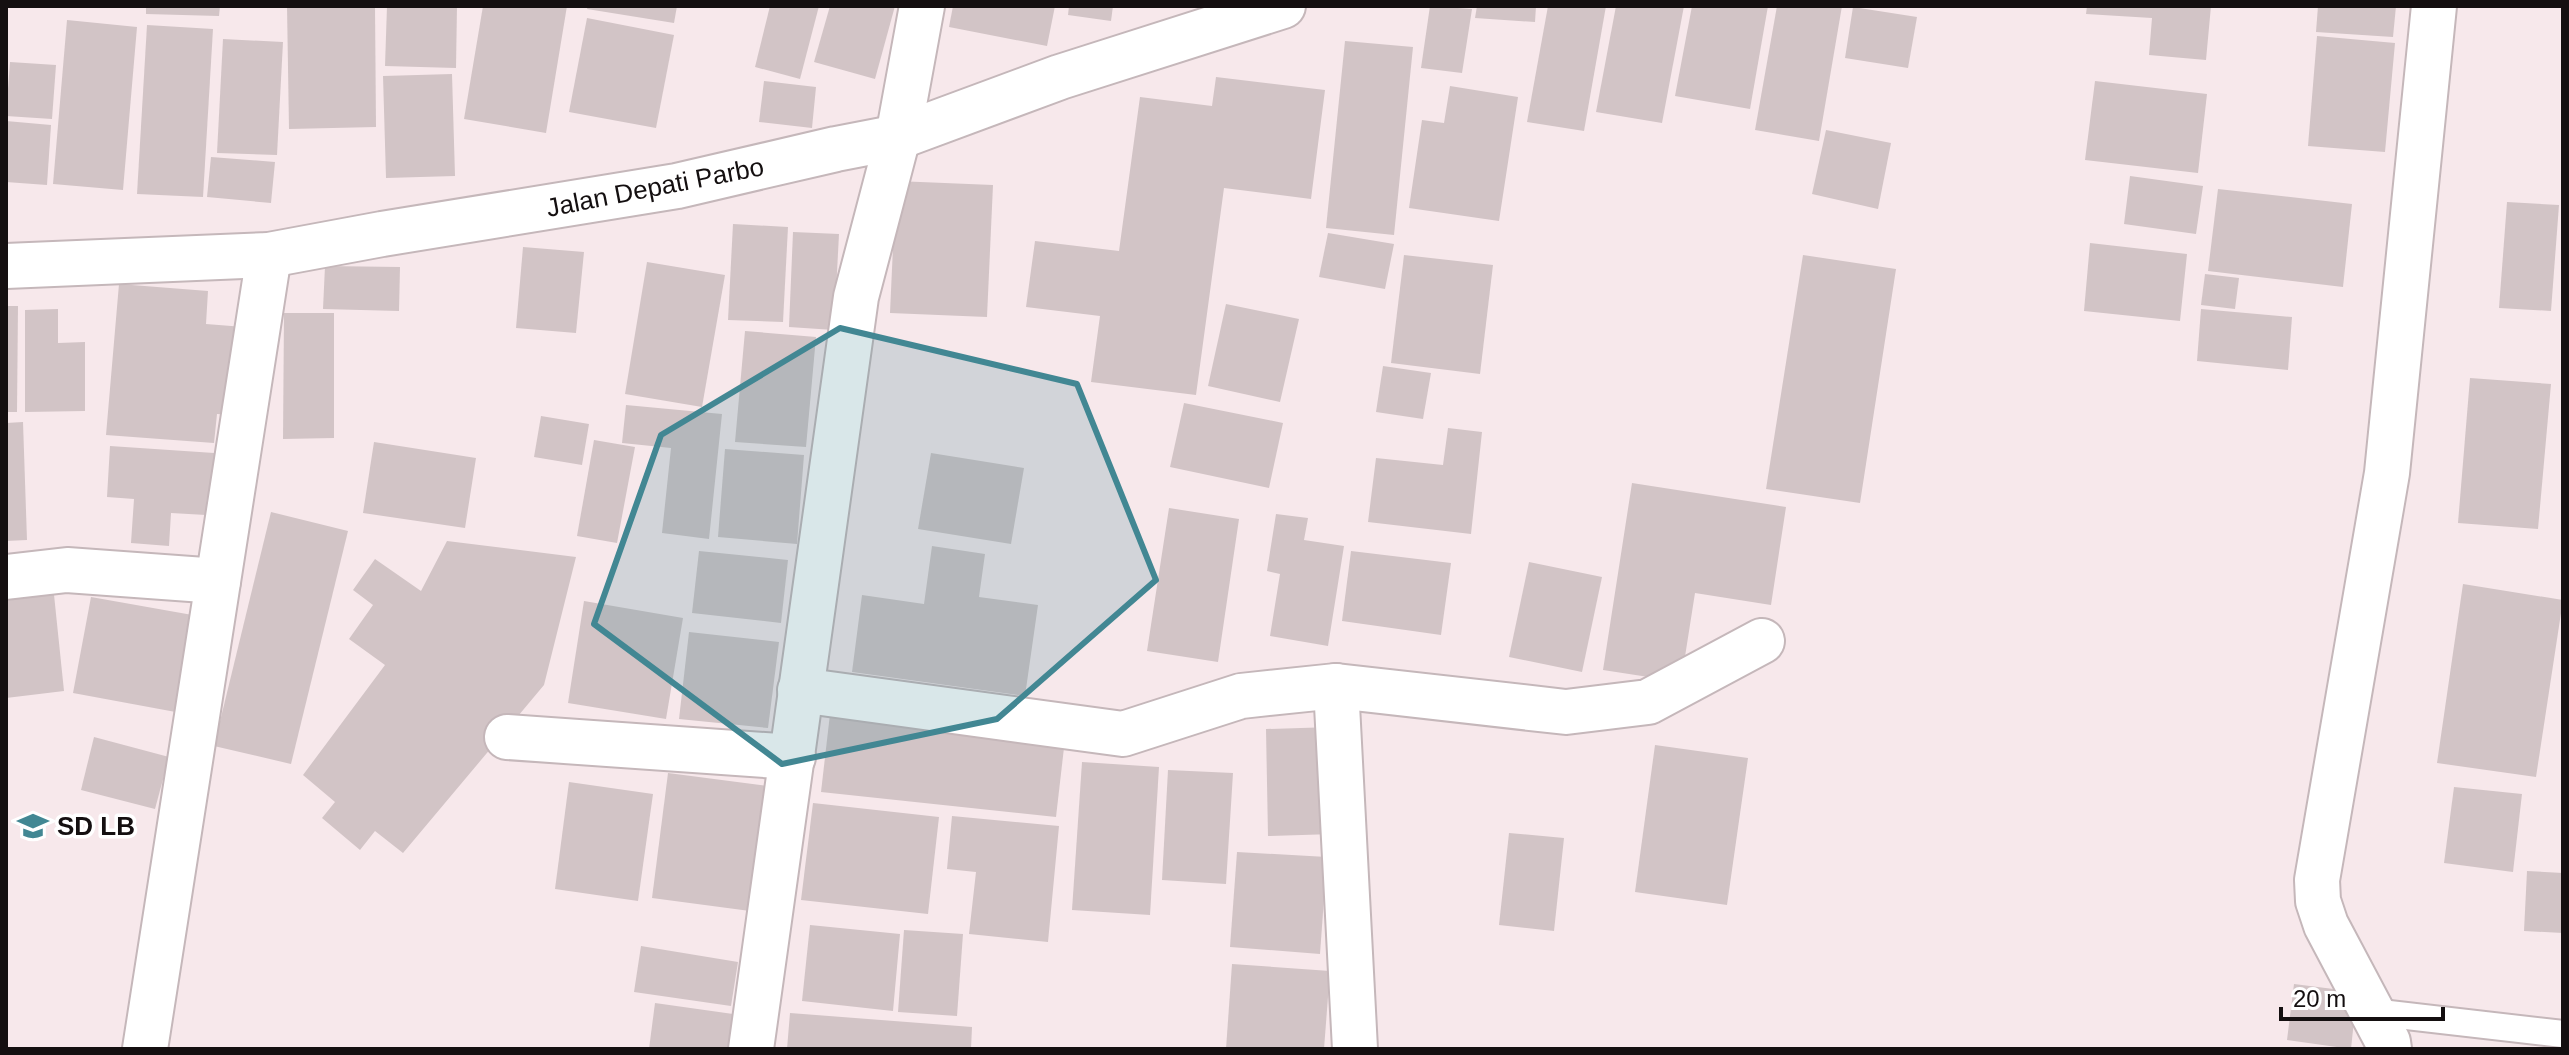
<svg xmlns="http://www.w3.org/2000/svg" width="2569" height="1055" viewBox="0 0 2569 1055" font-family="Helvetica,sans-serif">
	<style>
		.building { fill: #d2c4c6 }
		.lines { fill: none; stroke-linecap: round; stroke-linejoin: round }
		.lane-casing { stroke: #c5b7ba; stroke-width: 30 }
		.street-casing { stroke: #c5b7ba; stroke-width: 48 }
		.primary-casing { stroke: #c5b7ba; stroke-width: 48 }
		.lane { stroke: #fff; stroke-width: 26 }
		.street { stroke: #fff; stroke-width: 44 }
		.primary { stroke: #fff; stroke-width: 44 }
		.marked { fill: #428793; fill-opacity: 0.2; stroke: #428793; stroke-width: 6; stroke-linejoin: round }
		.labels { text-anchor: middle; stroke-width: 7; stroke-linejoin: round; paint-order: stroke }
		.street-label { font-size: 26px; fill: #140f10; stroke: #fff }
		.poi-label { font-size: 26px; font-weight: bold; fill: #140f10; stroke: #fff; text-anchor: start }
	</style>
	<rect width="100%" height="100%" fill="#f7e8eb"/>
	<g class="building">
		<polygon points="146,6 220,6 219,16 146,14"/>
		<polygon points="287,6 375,6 376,127 289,129"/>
		<polygon points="387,6 457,6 456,68 385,66"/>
		<polygon points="483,6 567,6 546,133 464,119"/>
		<polygon points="588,6 677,6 674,23 587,9"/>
		<polygon points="770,6 819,6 800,79 755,67"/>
		<polygon points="830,6 895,6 875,79 814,62"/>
		<polygon points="953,6 1055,6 1047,46 949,27"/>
		<polygon points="1069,6 1113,6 1111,21 1068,15"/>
		<polygon points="1430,6 1472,9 1462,73 1421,68"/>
		<polygon points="1477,6 1536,6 1535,22 1475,18"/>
		<polygon points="1548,6 1606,6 1584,131 1527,122"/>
		<polygon points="1616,6 1684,6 1662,123 1596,112"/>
		<polygon points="1692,6 1768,6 1750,109 1675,96"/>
		<polygon points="1777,6 1842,6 1819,141 1755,130"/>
		<polygon points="2087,6 2211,6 2206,60 2149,55 2152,18 2086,14"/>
		<polygon points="2318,6 2396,6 2393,37 2316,32"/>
		<polygon points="1853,7 1917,17 1908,68 1845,58"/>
		<polygon points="587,18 674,35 656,128 569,112"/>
		<polygon points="67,20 137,27 123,190 53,184"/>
		<polygon points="147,25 213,29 203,197 137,194"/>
		<polygon points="2317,36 2395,43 2385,152 2308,146"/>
		<polygon points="223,39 283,42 277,155 217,153"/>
		<polygon points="1345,41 1413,47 1394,235 1326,228"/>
		<polygon points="10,62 56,65 52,119 6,116"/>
		<polygon points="452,74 455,176 386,178 383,76"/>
		<polygon points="1216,77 1325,90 1311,199 1224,188 1196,395 1091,382 1100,316 1026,307 1035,241 1119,251 1140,97 1212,106"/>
		<polygon points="764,81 816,87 812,128 759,122"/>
		<polygon points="2095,81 2207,94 2198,173 2085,160"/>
		<polygon points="1450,86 1518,97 1499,221 1409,208 1422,120 1444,123"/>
		<polygon points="6,121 51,125 47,185 6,182"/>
		<polygon points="1826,130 1891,143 1878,209 1812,194"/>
		<polygon points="211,157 275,162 271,203 207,197"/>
		<polygon points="2130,176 2203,186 2196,234 2124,224"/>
		<polygon points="896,181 993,185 987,317 890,313"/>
		<polygon points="2218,189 2352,204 2343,287 2208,271"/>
		<polygon points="2507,202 2559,205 2551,311 2499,308"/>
		<polygon points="733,224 788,227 783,322 728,320"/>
		<polygon points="793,232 839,234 834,330 789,327"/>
		<polygon points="1328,233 1394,244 1385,289 1319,277"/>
		<polygon points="2090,243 2187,254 2180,321 2084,311"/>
		<polygon points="523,247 584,252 576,333 516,328"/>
		<polygon points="1404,255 1493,265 1480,374 1391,363"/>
		<polygon points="1803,255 1896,269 1860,503 1766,489"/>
		<polygon points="647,262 725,275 702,407 625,394"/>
		<polygon points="325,266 400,267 399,311 323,309"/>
		<polygon points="2205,274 2239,278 2235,309 2201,305"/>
		<polygon points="119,284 208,291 206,324 244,327 236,415 217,414 214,443 106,435"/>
		<polygon points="1226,304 1299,319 1280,402 1208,386"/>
		<polygon points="6,306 18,306 17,412 6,412"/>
		<polygon points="58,309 58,343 85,342 85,411 25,412 25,310"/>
		<polygon points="2201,309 2292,317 2288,370 2197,361"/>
		<polygon points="284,313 334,313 334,438 283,439"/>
		<polygon points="745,331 816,337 806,447 735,442"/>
		<polygon points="1383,366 1431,373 1423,419 1376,412"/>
		<polygon points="2470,378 2551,384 2538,529 2458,523"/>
		<polygon points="1184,403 1283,423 1269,488 1170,467"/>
		<polygon points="626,405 722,414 709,539 662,533 671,448 622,443"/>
		<polygon points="541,416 589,424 582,465 534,457"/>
		<polygon points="23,422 27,540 6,541 6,423"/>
		<polygon points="1448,428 1482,432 1471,534 1368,522 1376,458 1443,465"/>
		<polygon points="594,440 635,447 617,543 577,536"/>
		<polygon points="374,442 476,458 465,528 363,513"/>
		<polygon points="110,446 229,454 226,498 207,497 206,515 171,513 169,546 131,543 134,499 107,497"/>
		<polygon points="725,449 804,455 797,544 718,537"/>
		<polygon points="931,453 1024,468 1011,544 918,529"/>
		<polygon points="1632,483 1786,507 1771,605 1695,593 1681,682 1603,670"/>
		<polygon points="1169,508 1239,519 1218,662 1147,651"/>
		<polygon points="271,512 348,531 291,764 214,746"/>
		<polygon points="1276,514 1308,518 1304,540 1344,546 1328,646 1270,636 1280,574 1267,571"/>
		<polygon points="447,541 576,557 544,685 403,853 375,831 360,850 322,818 335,802 303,775 385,665 349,639 373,605 353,590 375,559 421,591"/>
		<polygon points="932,546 985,554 979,597 1038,605 1025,696 852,672 862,595 924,604"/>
		<polygon points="699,551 788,560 781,623 692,613"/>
		<polygon points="1351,551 1451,563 1441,635 1342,621"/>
		<polygon points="1529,562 1602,577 1582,672 1509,657"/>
		<polygon points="2463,584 2563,600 2536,777 2437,763"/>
		<polygon points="53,585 64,691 6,698 6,591"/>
		<polygon points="91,597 198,616 181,713 73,693"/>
		<polygon points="584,601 683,618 666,719 568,703"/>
		<polygon points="689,632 779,642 768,728 679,719"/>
		<polygon points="830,714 1065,739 1056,817 821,792"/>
		<polygon points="1332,727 1334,834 1268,836 1266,729"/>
		<polygon points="94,737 169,757 155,809 81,790"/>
		<polygon points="1655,745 1748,758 1727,905 1635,892"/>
		<polygon points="1082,762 1159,767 1150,915 1072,910"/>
		<polygon points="1168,770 1233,773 1226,884 1162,880"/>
		<polygon points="668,773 767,786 750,911 652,898"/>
		<polygon points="569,782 653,794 638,901 555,889"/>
		<polygon points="2454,787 2522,794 2513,872 2444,863"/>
		<polygon points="813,803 939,817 928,914 801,900"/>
		<polygon points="952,816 1059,826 1048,942 969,934 976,872 947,869"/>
		<polygon points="1509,833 1564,838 1554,931 1499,925"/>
		<polygon points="1237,852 1327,857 1320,954 1230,947"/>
		<polygon points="2527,871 2563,873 2563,933 2524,931"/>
		<polygon points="810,925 900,934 893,1011 802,1001"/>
		<polygon points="904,930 963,934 957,1016 898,1012"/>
		<polygon points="641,946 738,962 731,1006 634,992"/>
		<polygon points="1232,964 1330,971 1324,1049 1226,1049"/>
		<polygon points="2294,984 2357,992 2351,1049 2287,1040"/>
		<polygon points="655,1003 733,1014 728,1049 649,1049"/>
		<polygon points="790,1013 972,1027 971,1049 787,1049"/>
	</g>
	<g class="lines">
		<defs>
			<polyline id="lane" points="2372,1012 2563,1034"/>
			<g id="street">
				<polyline points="6,577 67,570 218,581"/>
				<polyline points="1336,686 1355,1049"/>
				<polyline points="800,690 1123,734 1241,696 1336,686 1566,712 1648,702 1762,641"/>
				<polyline points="507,737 793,757"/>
				<polyline points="145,1049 269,255"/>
				<polyline points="751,1049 856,297 898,137 922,6"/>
				<polyline points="2389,1049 2388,1042 2326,925 2318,901 2317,880 2387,473 2434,6"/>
			</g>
			<polyline id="primary" points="6,266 269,255 382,234 677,186 836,149 898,137 1060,77 1283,6"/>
		</defs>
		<use href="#lane" class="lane-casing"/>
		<use href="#street" class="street-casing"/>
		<use href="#primary" class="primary-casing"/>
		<use href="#lane" class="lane"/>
		<use href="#street" class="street"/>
		<use href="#primary" class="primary"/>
	</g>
	<path class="marked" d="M840,328L1077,384L1156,580L997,719L782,764L594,624L661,435Z"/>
	<defs>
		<symbol id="school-bare" viewBox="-9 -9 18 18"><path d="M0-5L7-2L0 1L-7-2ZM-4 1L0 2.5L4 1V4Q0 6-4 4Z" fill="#428793" stroke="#fff" stroke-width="2.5" paint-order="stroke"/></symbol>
	</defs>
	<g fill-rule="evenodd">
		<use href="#school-bare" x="11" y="804" width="44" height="44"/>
	</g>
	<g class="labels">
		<g class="street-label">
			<text transform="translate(655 187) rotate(-11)" y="9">Jalan Depati Parbo</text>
		</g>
		<g class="poi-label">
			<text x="57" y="835">SD LB</text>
		</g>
	</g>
	<rect width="2569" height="1055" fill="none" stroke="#140f10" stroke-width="16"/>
	<path d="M2281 1007v12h162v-12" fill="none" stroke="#140f10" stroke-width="4"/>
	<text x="2293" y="1007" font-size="24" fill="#140f10" stroke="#ffffff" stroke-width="6" paint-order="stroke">20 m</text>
</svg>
